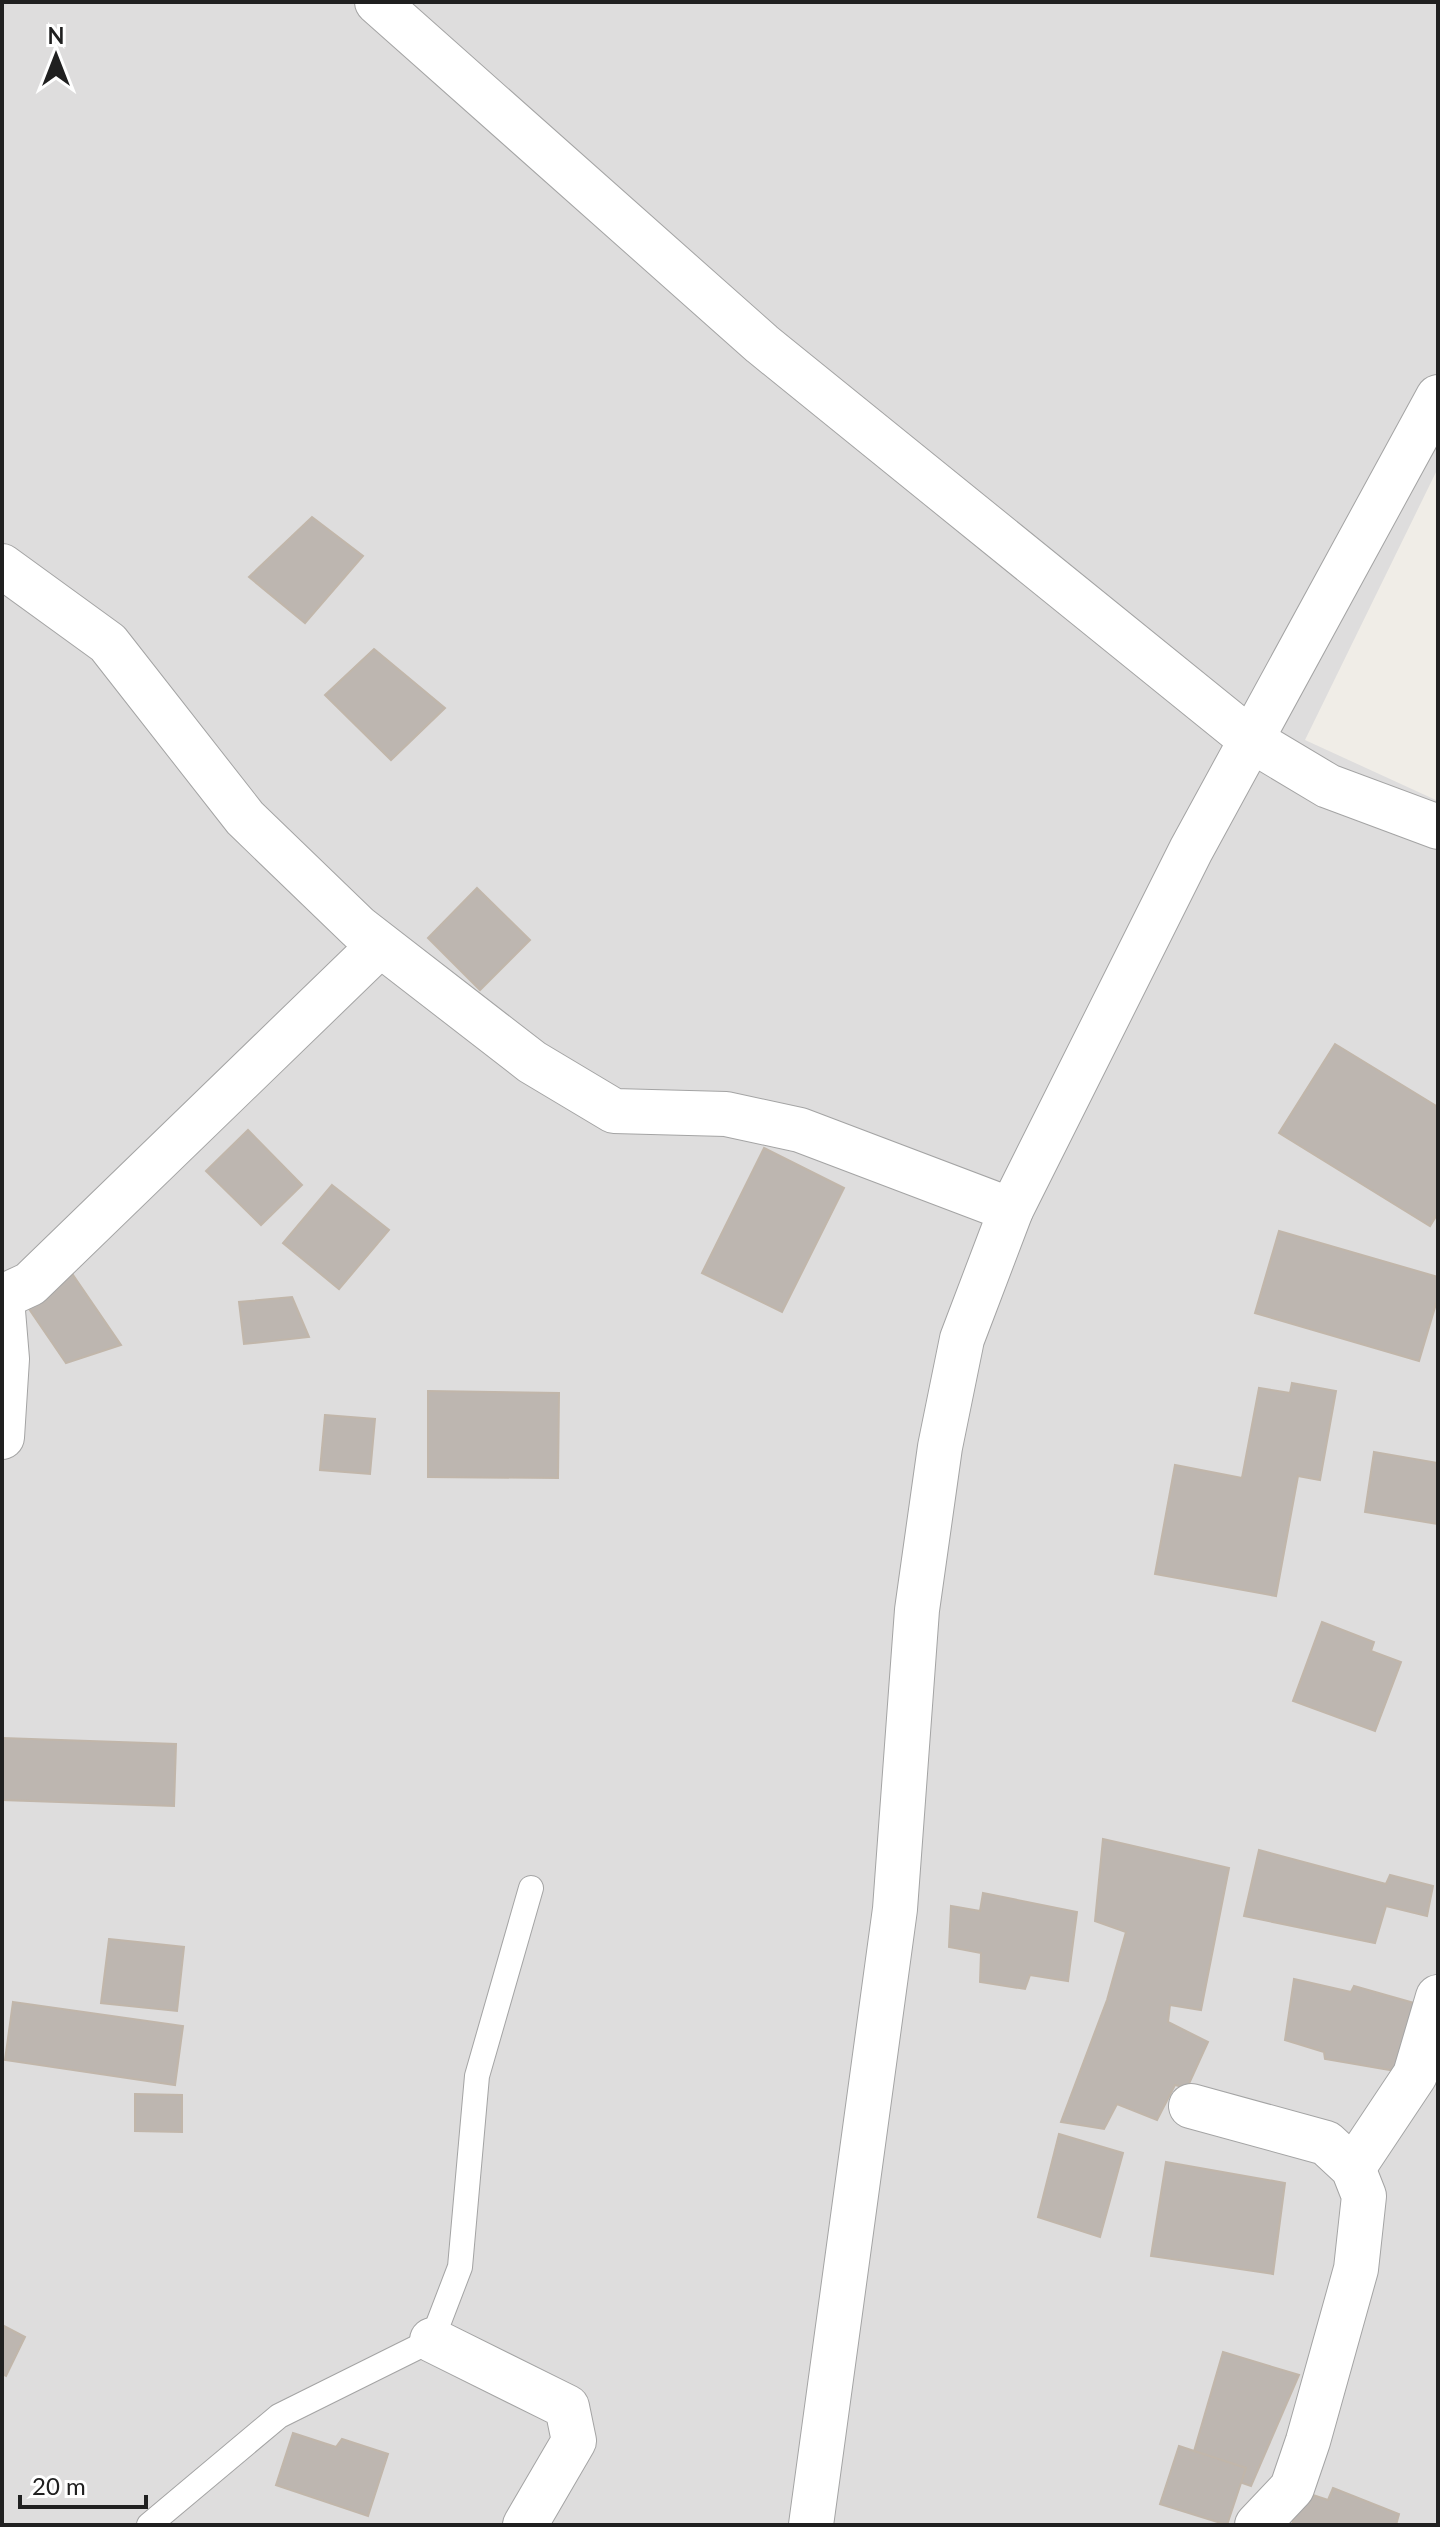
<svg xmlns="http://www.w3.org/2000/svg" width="1440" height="2527" viewBox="0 0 1440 2527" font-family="Lato,sans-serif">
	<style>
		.residential { fill: #dedddd }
		.building { fill: #bdb6b0; stroke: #c1b6aa; stroke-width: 2 }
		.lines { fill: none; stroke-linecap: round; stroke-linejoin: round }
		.lane-casing { stroke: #a4a4a4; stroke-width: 26 }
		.street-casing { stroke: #a4a4a4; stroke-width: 46 }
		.lane { stroke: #fff; stroke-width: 24 }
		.street { stroke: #fff; stroke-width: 44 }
	</style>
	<rect width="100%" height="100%" fill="#f0ede7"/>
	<polygon class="residential" points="2,2 1438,2 1438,468 1305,740 1438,801 1438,2525 2,2525"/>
	<g class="building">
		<polygon points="312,517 363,556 305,623 249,577"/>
		<polygon points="374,649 445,708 391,760 325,695"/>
		<polygon points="477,888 530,940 480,990 428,938"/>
		<polygon points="1335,1044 1438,1107 1438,1213 1430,1226 1279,1133"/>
		<polygon points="248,1130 302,1185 261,1225 206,1171"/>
		<polygon points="764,1148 844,1188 782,1312 702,1273"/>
		<polygon points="332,1185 389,1230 339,1289 283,1243"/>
		<polygon points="1279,1231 1438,1277 1438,1297 1419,1361 1255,1313"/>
		<polygon points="71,1272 121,1345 66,1363 25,1303"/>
		<polygon points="292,1297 309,1337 244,1344 239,1302"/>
		<polygon points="1292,1383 1336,1391 1320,1480 1298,1476 1276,1596 1155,1574 1175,1465 1242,1478 1259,1388 1290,1393"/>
		<polygon points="428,1391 559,1393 558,1478 428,1477"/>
		<polygon points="325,1415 375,1419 370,1474 320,1470"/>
		<polygon points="1374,1452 1438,1463 1438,1524 1365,1512"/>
		<polygon points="1322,1622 1374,1642 1371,1651 1401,1662 1375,1731 1293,1701"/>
		<polygon points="2,1738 176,1744 174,1806 2,1800"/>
		<polygon points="1103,1839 1229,1868 1201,2010 1170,2005 1168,2022 1208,2042 1187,2088 1175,2085 1157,2120 1117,2104 1104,2129 1061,2122 1107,2000 1126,1932 1095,1921"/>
		<polygon points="1259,1850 1386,1884 1390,1875 1433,1886 1427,1916 1386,1906 1375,1943 1244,1916"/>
		<polygon points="983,1893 1077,1912 1068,1981 1030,1975 1025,1989 980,1982 981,1953 949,1947 951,1906 980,1911"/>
		<polygon points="109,1939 184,1947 177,2011 101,2003"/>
		<polygon points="1294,1979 1351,1992 1354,1986 1414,2003 1396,2071 1325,2059 1324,2052 1285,2040"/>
		<polygon points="13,2002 183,2026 175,2085 5,2060"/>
		<polygon points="135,2094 182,2095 182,2132 135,2131"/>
		<polygon points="1059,2134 1123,2153 1100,2237 1038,2217"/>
		<polygon points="1166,2162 1285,2183 1273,2274 1151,2256"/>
		<polygon points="2,2325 25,2337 6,2376 2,2374"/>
		<polygon points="1223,2352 1299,2375 1251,2486 1190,2465"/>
		<polygon points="293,2433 336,2447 342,2439 388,2454 368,2516 276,2485"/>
		<polygon points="1179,2446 1246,2468 1227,2525 1160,2504"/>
		<polygon points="1333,2488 1399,2514 1396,2525 1292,2525 1301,2491 1328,2500"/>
	</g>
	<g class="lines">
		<defs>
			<polyline id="lane" points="149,2525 279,2416 432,2340 460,2267 477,2076 531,1888"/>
			<g id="street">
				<polyline points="377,2 762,344 1251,740 1328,786 1438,827"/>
				<polyline points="2,566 108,643 245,818 359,928 532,1062 614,1111 726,1114 800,1130 1011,1210"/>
				<polyline points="2,1297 30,1284 380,945"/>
				<polyline points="2,1299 7,1359 2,1437"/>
				<polyline points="1191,2106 1326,2143 1353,2168 1364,2196 1356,2269 1308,2441 1292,2488 1257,2525"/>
				<polyline points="1353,2168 1415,2075 1438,1997"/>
				<polyline points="432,2340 567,2407 574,2441 525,2525"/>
				<polyline points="811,2525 895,1909 917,1610 940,1447 962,1339 1011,1210 1191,850 1438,397"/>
			</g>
		</defs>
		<use href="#lane" class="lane-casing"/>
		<use href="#street" class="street-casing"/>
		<use href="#lane" class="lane"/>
		<use href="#street" class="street"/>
	</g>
	<rect width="1440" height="2527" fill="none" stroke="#202020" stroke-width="8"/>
	<g transform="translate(56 56)" stroke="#ffffff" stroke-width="6" paint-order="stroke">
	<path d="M0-6L14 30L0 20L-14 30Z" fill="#202020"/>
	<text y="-12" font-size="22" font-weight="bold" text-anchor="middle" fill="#202020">N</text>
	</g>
	<path d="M20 2495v12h126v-12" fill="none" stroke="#202020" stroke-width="4"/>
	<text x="32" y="2495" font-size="24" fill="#202020" stroke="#ffffff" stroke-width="6" paint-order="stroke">20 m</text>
</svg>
